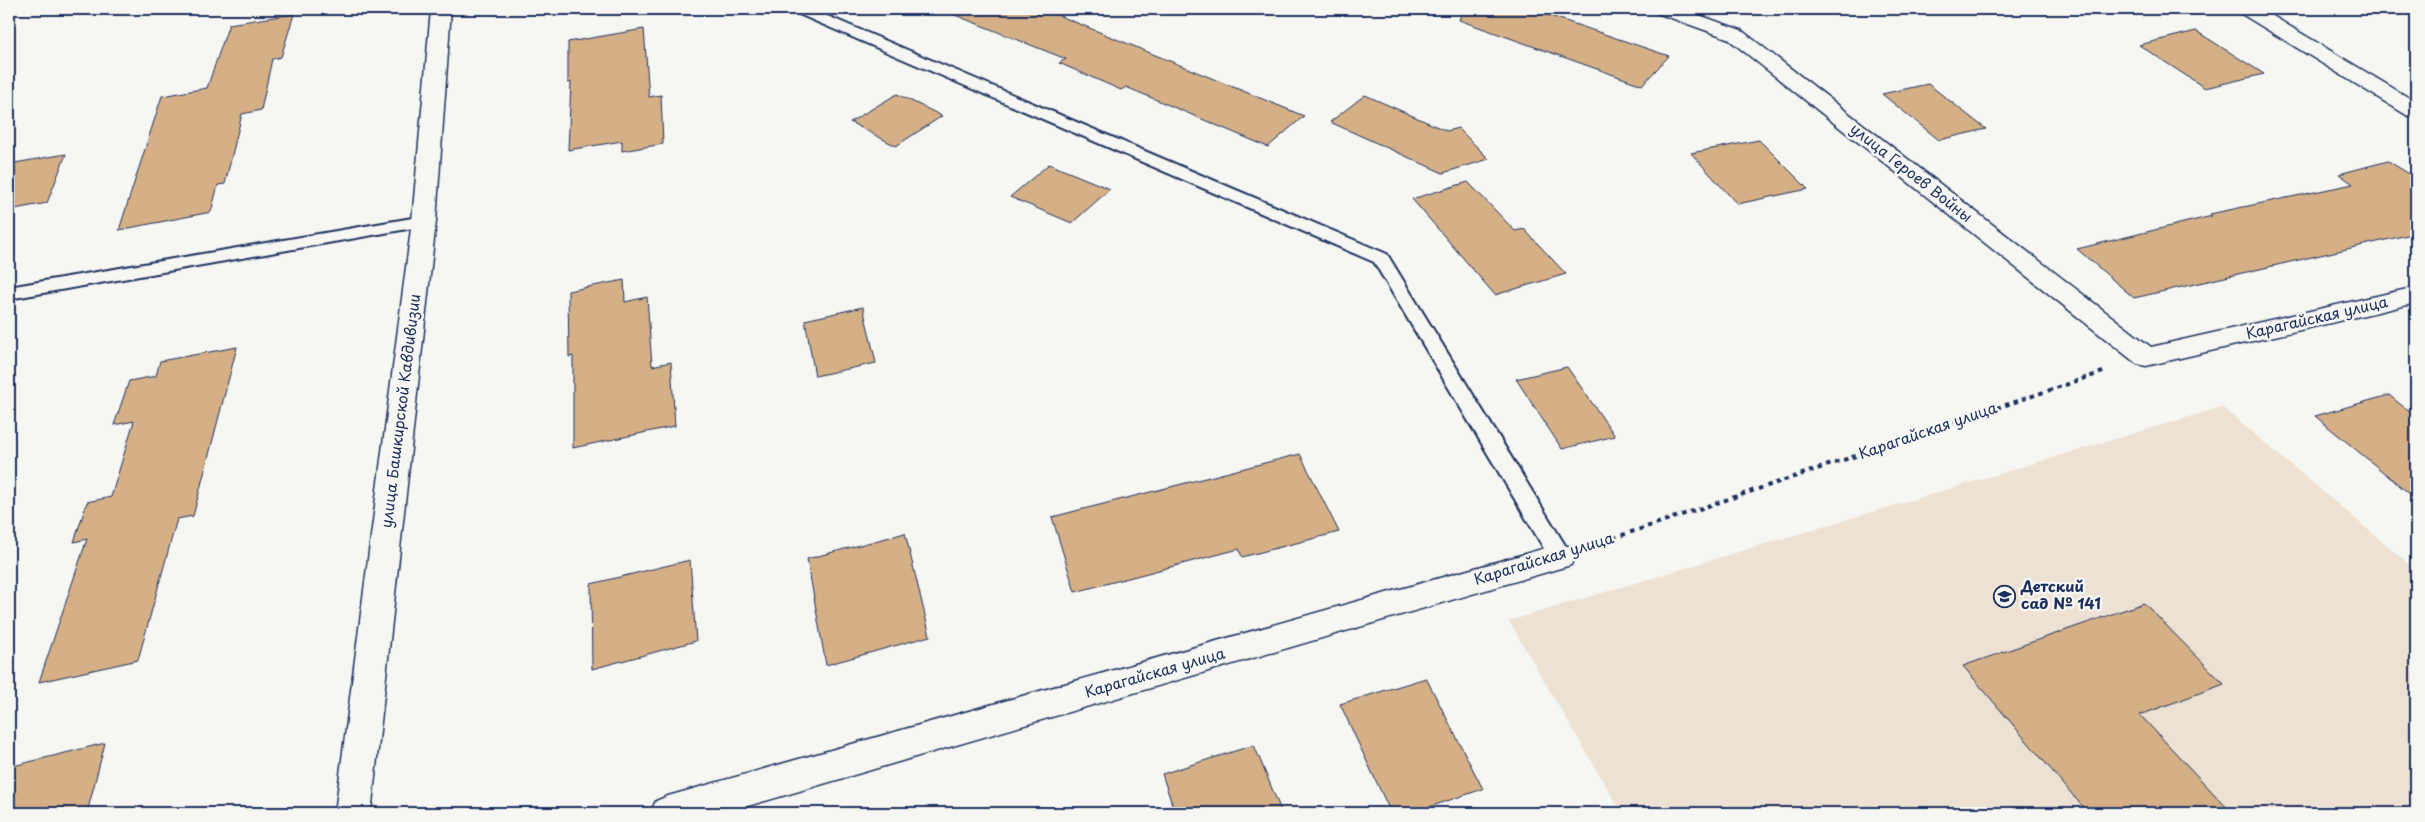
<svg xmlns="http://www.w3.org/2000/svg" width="2425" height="822" viewBox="0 0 2425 822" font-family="'Playpen Sans',sans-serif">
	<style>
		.built { fill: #ece1d2 }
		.building { fill: #d5b087; stroke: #1b2f5e }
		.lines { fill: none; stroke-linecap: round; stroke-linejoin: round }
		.service-casing { stroke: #1b2f5e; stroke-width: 4 }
		.minor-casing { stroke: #1b2f5e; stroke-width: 3 }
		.path { stroke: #1b2f5e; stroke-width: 4; stroke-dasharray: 4.5 4.5; stroke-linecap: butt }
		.service { fill: #f6f6f2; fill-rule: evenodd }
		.minor { fill: #f6f6f2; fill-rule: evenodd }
		.labels { text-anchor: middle; stroke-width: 5; stroke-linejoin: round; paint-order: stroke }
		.street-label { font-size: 15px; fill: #1b2f5e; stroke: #f6f6f2 }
		.poi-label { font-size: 15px; font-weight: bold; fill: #1b2f5e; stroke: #f6f6f2; text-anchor: start }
	</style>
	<rect width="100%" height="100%" fill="#f6f6f2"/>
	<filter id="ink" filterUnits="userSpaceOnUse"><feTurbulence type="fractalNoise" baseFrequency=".02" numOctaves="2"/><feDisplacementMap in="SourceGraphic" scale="10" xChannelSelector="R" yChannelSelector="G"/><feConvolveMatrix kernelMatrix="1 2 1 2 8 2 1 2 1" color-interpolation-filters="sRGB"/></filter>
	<g filter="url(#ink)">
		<polygon class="built" points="2222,407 2416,570 2416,813 1622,813 1509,621"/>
		<g class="building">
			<polygon points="946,9 1043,9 1304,116 1268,147 1126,87 1121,90 1059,63 1066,59 945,11"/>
			<polygon points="1463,9 1530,9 1669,56 1642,85 1459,20"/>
			<polygon points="294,14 281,57 272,59 261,110 242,114 225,184 218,185 211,212 119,230 162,96 207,88 229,24"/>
			<polygon points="644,29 649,97 661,95 663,144 622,151 622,141 568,150 571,82 568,83 568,42"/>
			<polygon points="2196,31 2264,74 2205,88 2139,45"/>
			<polygon points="1928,84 1986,129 1939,140 1882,94"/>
			<polygon points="897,94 942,116 896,146 850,122"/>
			<polygon points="1365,95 1447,131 1458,128 1489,159 1443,173 1330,122"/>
			<polygon points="1759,140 1808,189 1737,204 1691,153"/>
			<polygon points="66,154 47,203 9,210 9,164"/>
			<polygon points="2388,161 2416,178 2416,233 2134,298 2077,249 2212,216 2210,214 2353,184 2339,174"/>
			<polygon points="1049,164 1110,189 1072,223 1010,197"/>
			<polygon points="1468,182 1515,231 1524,229 1566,274 1495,295 1412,199"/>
			<polygon points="624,280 625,302 647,297 652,366 671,362 675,426 573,448 573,356 569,357 568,291"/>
			<polygon points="863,307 876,363 815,376 805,320"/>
			<polygon points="237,347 193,516 177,519 138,660 39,682 87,539 74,542 87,502 111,497 134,421 114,425 129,381 156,376 160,361"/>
			<polygon points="1567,367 1615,436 1562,449 1516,379"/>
			<polygon points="2389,395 2416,417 2416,499 2315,416"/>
			<polygon points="1300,454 1339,532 1242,557 1239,549 1075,592 1052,517"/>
			<polygon points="905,533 930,636 826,665 807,559"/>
			<polygon points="690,560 696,641 592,669 591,584"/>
			<polygon points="2144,603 2224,684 2140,715 2232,813 2088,813 1963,666"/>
			<polygon points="1426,678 1483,789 1411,813 1391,813 1340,704"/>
			<polygon points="105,743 87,813 9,813 9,767"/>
			<polygon points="1254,745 1282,813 1175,813 1162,774"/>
		</g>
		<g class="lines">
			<defs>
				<g id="service">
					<polygon points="792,9 811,9 1387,254 1568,550 1571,556 1568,562 1560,565 1552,562 1374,262 794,12"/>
					<polygon points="424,216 430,217 433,221 430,225 9,299 9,287"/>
				</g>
				<g id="minor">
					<polygon points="431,9 451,9 436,221 371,813 335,813 412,221"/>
					<polygon points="1654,9 1682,9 1741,30 2151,347 2416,287 2416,303 2146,366 2137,364 1727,38 1657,13"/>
					<polygon points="2237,9 2261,9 2416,102 2416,117 2408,116 2240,13"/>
					<polygon points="1560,544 1571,547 1575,556 1571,565 724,813 650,813 656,801 668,796"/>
				</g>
			</defs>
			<use href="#service" class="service-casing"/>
			<use href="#minor" class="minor-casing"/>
			<polyline class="path" points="1596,544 2106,371"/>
			<use href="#service" class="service"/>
			<use href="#minor" class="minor"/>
		</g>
	</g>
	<defs>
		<symbol id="school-ring" viewBox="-11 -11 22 22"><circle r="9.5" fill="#f6f6f2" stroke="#1b2f5e" stroke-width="1.5"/><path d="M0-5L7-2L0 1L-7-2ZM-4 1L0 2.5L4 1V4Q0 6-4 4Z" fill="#1b2f5e"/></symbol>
	</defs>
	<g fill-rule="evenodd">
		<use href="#school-ring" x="1992" y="584" width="25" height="25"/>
	</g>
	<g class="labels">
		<g class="street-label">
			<text transform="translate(1911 173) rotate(38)" y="5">улица Героев Войны</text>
			<text transform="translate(2317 318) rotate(-13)" y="5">Карагайская улица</text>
			<text transform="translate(401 411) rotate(-83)" y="5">улица Башкирской Кавдивизии</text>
			<text transform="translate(1928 431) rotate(-19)" y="5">Карагайская улица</text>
			<text transform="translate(1544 559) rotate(-17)" y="5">Карагайская улица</text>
			<text transform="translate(1155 673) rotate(-16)" y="5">Карагайская улица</text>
		</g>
		<g class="poi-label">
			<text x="2021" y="592">Детский<tspan x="2021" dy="17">сад № 141</tspan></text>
		</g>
	</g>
	<rect width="2425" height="822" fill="none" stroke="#f6f6f2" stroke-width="30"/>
	<rect x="15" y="15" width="2395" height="792" fill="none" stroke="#1b2f5e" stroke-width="2" filter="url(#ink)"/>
</svg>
